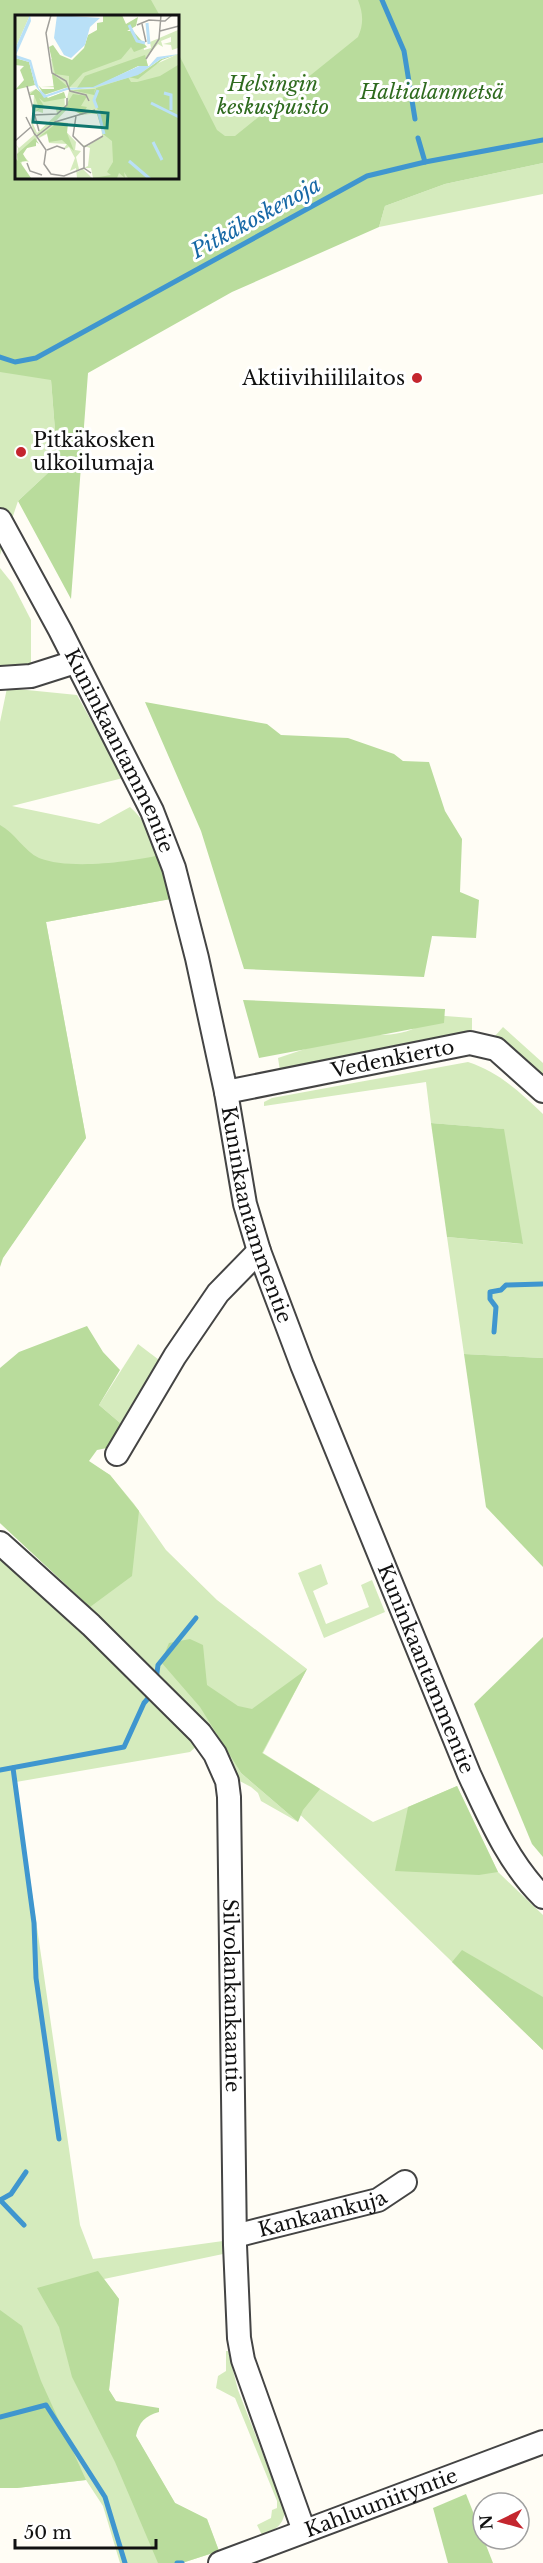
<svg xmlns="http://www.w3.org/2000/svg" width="543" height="2563" viewBox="0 0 543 2563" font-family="'Libre Baskerville',serif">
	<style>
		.green { fill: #d5ebbd; fill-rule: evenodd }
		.forest { fill: #b9dc9c }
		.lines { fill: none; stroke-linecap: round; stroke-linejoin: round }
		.stream { stroke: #3f96cf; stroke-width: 5 }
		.minor-casing { stroke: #444; stroke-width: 26 }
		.minor { stroke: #fff; stroke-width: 22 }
		.poi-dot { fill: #c4262e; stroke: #fff; stroke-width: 2 }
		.labels { text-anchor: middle; stroke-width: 6; stroke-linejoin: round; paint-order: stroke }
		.park-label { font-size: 20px; font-style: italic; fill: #2f6b1f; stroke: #fff }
		.poi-label { font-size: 20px; fill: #111; stroke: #fff; text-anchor: end }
		.street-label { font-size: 20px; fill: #111; stroke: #fff }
		.water-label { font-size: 21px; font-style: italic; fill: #1768a6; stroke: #fff }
		.inset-river { fill: none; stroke: #b9e0f7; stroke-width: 3 }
		.inset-road { fill: none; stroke: #a09f9a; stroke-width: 1.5 }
		.view { fill: #0f766e; fill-opacity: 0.15; stroke: #0f766e; stroke-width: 3 }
		.inset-edge { fill: none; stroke: #111; stroke-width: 3 }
	</style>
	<rect width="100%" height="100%" fill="#fffdf5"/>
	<g class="green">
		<path d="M0,0H543L51,380L56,443L49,472L18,501L0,555ZM16,16H177V177H16Z"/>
		<polygon points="543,163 543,194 379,227 385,206 445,184"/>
		<polygon points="0,568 12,583 31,620 31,664 0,666"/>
		<path d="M7,688L77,695L123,778L12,806L99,824L130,807C156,830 164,866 176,898L46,922L86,1138L0,1261V722Z"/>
		<path d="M432,1015L472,1018V1030L280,1071L278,1058C300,1051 322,1042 345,1038C377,1031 406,1043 432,1015Z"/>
		<polygon points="503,1027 543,1063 543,1077 495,1036"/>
		<path d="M468,1062C499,1072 520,1092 543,1114V1358L464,1354L447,1237L522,1244L503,1129L431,1123L426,1082L264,1106V1102L272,1098Z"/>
		<polygon points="138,1344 163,1363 126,1428 99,1405"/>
		<polygon points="0,1409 110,1475 134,1504 166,1550 217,1600 307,1669 263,1753 373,1822 457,1786 498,1872 543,1915 543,2050 219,1736 241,1773 298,1822 261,1801 258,1793 251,1787 236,1779 85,1611 90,1607 0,1523"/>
		<polygon points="2,1556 200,1743 190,1752 16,1782 80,2225 93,2259 223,2241 223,2254 104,2279 119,2299 109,2390 175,2503 207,2519 219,2551 182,2563 120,2563 103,2506 86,2480 17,2488 0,2488 0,1557"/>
		<polygon points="321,1564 328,1584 313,1591 326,1624 369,1607 361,1585 372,1580 385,1612 324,1638 298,1573"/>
		<path d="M226,2351H228L238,2390L285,2511C283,2526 275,2530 262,2535L257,2525L271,2518L272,2510L277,2508V2501L235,2398L216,2388L218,2376L226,2371Z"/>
	</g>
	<g class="forest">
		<path d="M0,0H151L160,16H16V177H177V51L217,130L225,136H235L358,37C364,24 363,13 358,0H543V163L445,184L385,206L379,227L232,292L88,373L71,599L18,501L49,472L56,443L51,380L0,372Z"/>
		<polygon points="145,702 267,724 281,735 348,738 394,754 403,761 429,762 445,811 462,839 460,892 479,900 476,938 432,936 424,977 244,969 201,831"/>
		<path d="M0,825C15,833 24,851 39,858C69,870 130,862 160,855L176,898L46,922L86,1138L3,1258L0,1267Z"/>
		<polygon points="243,1000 445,1009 444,1023 259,1058"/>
		<polygon points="431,1123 504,1129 523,1244 447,1237"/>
		<polygon points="87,1326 103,1352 120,1370 99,1405 126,1428 107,1448 97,1450 89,1461 110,1475 139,1511 132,1576 90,1607 0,1523 0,1368 19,1352"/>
		<polygon points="464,1354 543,1358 543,1567 486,1507"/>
		<polygon points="543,1637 543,1857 532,1844 474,1704"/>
		<polygon points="190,1639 203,1645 207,1685 238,1706 252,1709 307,1669 262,1753 320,1789 303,1810 298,1822 241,1773 200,1707 161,1662 169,1643"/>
		<polygon points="457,1786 498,1872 479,1875 395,1871 408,1807"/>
		<polygon points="462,1950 543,1997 543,2050 452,1962"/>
		<path d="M98,2271L119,2299L109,2390L116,2401L159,2408V2412C145,2416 139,2422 136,2436L175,2503L207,2519L219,2551L182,2563H158L115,2462L72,2377L59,2327L37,2288Z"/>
		<polygon points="0,2310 22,2326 41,2381 86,2480 17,2488 0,2488"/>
		<polygon points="466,2494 493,2563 448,2563 433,2508"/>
	</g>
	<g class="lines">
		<g class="stream">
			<polyline points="382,0 404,51 415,119"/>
			<polyline points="418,138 425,162"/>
			<polyline points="0,357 15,362 36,358 367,176 425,162 543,140"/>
			<polyline points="494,1332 496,1307 490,1299 490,1292 501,1290 506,1285 542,1284"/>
			<polyline points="156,1680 158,1665 196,1618"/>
			<polyline points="13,1768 34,1923 36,1978 59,2139"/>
			<polyline points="0,1770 124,1747 144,1703 151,1695"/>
			<polyline points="0,2200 11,2194 26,2172"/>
			<polyline points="0,2200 24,2225"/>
			<polyline points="0,2417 46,2405 105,2497 125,2563"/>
			<polyline points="177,2563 182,2563"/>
		</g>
		<defs>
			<g id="minor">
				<path id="s1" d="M0,520L60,630L152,811L174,868L197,958L226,1092L245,1204L259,1251L302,1365L469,1774C489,1817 509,1864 543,1897"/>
				<polyline points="0,678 31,676 75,662"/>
				<path id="s2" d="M226,1092L470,1043L496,1049L543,1091"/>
				<polyline points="117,1454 175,1356 218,1293 259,1251"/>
				<path id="s3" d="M0,1543L91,1625L200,1733L215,1754L227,1781L229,1797L235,2245L239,2338L243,2360L304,2531"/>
				<path id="s4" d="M235,2236L378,2200L405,2182"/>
				<path id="s5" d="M220,2563L543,2442"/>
			</g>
		</defs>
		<use href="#minor" class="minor-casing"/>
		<use href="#minor" class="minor"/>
	</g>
	<g class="poi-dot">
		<circle cx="417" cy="378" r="6"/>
		<circle cx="21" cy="452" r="6"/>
	</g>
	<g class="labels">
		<g class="park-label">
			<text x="273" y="91">Helsingin<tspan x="273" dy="23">keskuspuisto</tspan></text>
			<text x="432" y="99">Haltialanmetsä</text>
		</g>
		<g class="poi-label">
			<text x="405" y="385">Aktiivihiililaitos</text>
			<text x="33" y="447" text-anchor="start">Pitkäkosken<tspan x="33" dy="23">ulkoilumaja</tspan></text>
		</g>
		<g class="street-label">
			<text dy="7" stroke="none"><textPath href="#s1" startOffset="260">Kuninkaantammentie</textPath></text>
			<text dy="7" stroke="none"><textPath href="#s2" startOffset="170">Vedenkierto</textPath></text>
			<text dy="7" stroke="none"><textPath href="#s1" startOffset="746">Kuninkaantammentie</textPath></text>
			<text dy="7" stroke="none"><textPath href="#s1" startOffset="1232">Kuninkaantammentie</textPath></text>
			<text dy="7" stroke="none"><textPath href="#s3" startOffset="546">Silvolankankaantie</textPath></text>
			<text dy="7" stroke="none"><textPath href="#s4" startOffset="90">Kankaankuja</textPath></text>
			<text dy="7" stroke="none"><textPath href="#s5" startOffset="172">Kahluuniityntie</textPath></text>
		</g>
		<g class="water-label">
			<text transform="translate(256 218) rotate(-29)" y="7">Pitkäkoskenoja</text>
		</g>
	</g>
	<g transform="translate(15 15)">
		<rect width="164" height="164" fill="#fffdf5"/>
		<path d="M2,0H15L0,34V9ZM89,5L117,32L128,29L129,35L136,33L135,27L163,15V33L157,35L156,30L148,29L156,27V22L146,26L148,32L143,29L131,43L133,52L123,51L80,72L126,56L163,39V163H78L76,153H69L73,151L75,133L64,129L73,131L87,121L86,108L88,118L89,112L82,98L67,100L54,92L41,106L61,127L60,135L66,136L61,142L64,154L62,157L68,154L77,163H62L61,153L55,156L60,143L54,132L50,134L49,133L52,129L34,128L32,119L24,123L21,118L22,125L6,138L14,147L7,145L6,152L16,163L0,161L3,133L0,129L4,133L19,120L15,102L22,118L42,99L41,94H28V98L18,95L19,80L13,78L21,74L33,83L49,77L50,93L54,75L80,73L26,72L39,71L37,59L50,66L38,59L36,44L65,48Z" fill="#d5ebbd"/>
		<path d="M88,0H107L111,9L123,2L121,11L112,16H118L132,32L119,37L116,32L106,44L68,58L54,73V61L40,59L34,32L38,30L45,40L57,45L69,33L73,20L82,15V8L88,7ZM163,39L147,45L123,64L113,62L116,67H122L145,61L163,50V163H113L109,157L110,163L104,158L102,163H78L96,160L92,157L98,147L97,126L88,119L82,99L76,98L83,96L79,80L56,75L80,74L79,79L81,73L121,60L122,55L126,54L125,59L146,44ZM130,40L133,51H123L80,72L62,73L70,61ZM0,43L14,47L20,70L0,75L9,65L5,55L9,51L0,50ZM37,58L53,72L29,80L23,70L27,74H39ZM21,74L33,83L49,77L51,83L29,87L24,83L29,91L19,98L24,93L19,80H14ZM58,79L72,81L66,91L72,92L67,100L56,94L47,96ZM43,107L53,108L52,118L59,136L47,125L34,127L32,118L24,122ZM20,123L24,129L21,127V131L12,133L8,139L12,146L5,147L16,163H0V143L3,146L2,139Z" fill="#b9dc9c"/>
		<path d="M15,0L16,6L1,40L16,45L24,74L31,80L51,73L78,72L124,51H134L142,42L164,39L146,44L123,60L78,73L52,75L29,83L20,70L14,47L0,43V34ZM42,0L85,3L75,12L70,30L56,43L49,40L39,23Z" fill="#b9e0f7"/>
		<path class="inset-river" d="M132,8L134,29M114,10L122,26L130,28M149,78L156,80V95M136,88L164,102M82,93L79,85L83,75M83,95L89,119M138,127L147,145M114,146L135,164"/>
		<path class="inset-road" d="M36,0L31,18L37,58L51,66L55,76L71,80L74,86M127,9L131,27M122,10L134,5L150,6L157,0M145,16L164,11M131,44L144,24L146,0M12,71L24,116M19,100L42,99L52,90V83M61,101L58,121L69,132M11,102L20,120M20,119L31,135L29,149L36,159L49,161L69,153M22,121L40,107L80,95M0,126L16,112M69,132V153L76,158M69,132L88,121M32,135L42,131L50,134M12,148L15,156L27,160"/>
		<path class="view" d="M19,91L93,98L92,113L18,107Z"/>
		<rect width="164" height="164" class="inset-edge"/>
	</g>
	<g transform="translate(501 2521) rotate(265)"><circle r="28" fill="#ffffff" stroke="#a0a0a0" stroke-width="1.5"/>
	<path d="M0-4.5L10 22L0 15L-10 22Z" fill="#c4262e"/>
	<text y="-9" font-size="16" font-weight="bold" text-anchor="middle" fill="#111111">N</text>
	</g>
	<path d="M15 2539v9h141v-9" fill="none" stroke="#111111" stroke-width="3"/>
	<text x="24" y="2539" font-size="18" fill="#111111" stroke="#ffffff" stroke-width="4.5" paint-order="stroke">50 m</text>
</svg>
